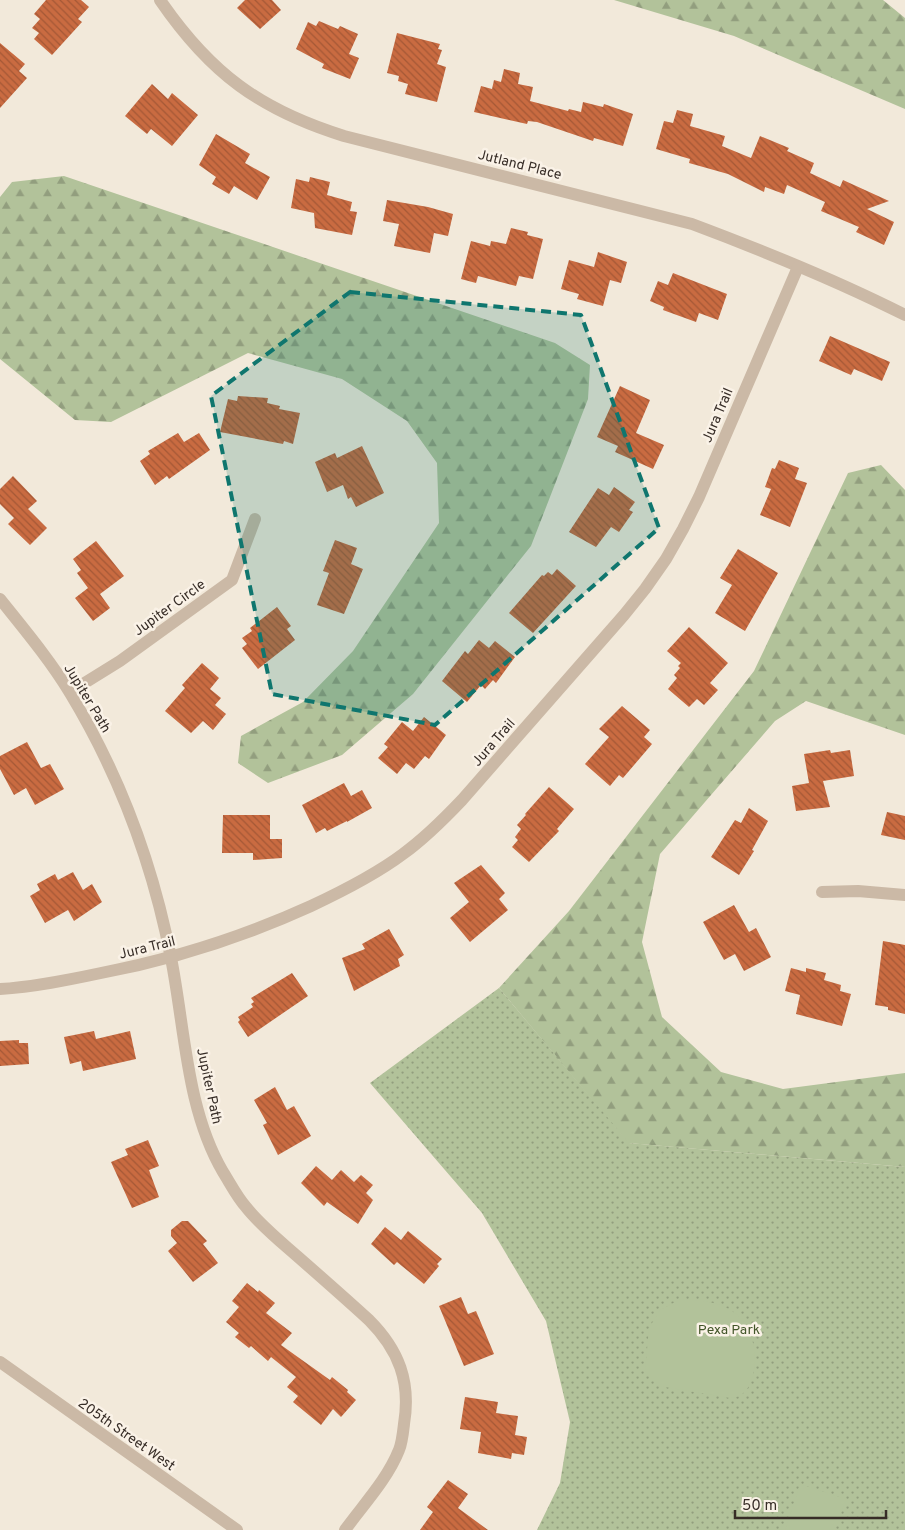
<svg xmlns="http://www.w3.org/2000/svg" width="905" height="1530" viewBox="0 0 905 1530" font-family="Overpass,sans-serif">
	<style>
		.forest { fill: url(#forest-firs) }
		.park { fill: url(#park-dots) }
		.pitch { fill: #b2c29a }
		.building { fill: url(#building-back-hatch) }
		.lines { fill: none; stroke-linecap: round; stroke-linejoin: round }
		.minor { stroke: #cbb9a6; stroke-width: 12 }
		.tertiary { stroke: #cbb9a6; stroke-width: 12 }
		.marked { fill: #0f766e; fill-opacity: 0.2; stroke: #0f766e; stroke-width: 4; stroke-dasharray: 10 6; stroke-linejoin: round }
		.labels { text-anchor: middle; stroke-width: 5; stroke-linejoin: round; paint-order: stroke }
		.street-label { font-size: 14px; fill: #372d27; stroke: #faf2e7 }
		.park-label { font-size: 14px; fill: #43562a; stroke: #faf2e7 }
	</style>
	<defs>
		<pattern id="forest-firs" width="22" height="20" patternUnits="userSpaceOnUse" patternTransform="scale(1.25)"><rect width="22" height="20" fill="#b2c29a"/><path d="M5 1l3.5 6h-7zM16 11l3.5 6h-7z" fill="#929e7e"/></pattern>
		<pattern id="park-dots" width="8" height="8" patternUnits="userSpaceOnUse" patternTransform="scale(1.25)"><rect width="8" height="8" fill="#b2c29a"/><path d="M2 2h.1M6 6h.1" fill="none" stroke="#929e7e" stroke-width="1.8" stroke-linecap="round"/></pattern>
		<pattern id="building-back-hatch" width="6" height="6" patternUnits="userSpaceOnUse" patternTransform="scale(1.25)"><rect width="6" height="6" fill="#c96b41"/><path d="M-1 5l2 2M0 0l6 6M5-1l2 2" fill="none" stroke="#a45836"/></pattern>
	</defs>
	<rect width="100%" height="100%" fill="#f2e9da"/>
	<g class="forest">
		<polygon points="614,0 883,0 905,18 905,109 734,36"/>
		<polygon points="64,176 555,343 590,365 588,399 531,546 413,694 342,755 268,783 238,763 241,736 303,702 353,651 439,523 437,463 407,421 342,379 248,353 111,422 75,420 0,359 0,197 12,182"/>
		<polygon points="881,465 905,490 905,735 806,701 775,721 660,854 642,942 662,1017 721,1072 783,1089 905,1073 905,1167 628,1143 499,988 569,911 754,671 848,473"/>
	</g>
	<polygon class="park" points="499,988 629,1143 905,1167 905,1530 537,1530 560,1483 570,1422 546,1321 482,1213 370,1083"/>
	<g class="pitch">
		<path d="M681,1299C704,1301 722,1301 740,1317C757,1331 762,1381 741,1395C739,1397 733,1397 730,1398L659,1386L645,1371L649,1328L660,1310Z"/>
		<polygon points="800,1484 846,1499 835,1530 785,1530"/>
	</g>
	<g class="building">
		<polygon points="46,0 81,0 89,7 78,19 82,22 52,55 34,39 39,33 32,28 40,19 34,14"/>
		<polygon points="245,0 272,0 281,10 260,29 237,8"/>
		<polygon points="319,21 338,29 340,26 358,34 349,54 359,58 350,79 322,68 324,64 296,49 308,22 316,26"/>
		<polygon points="397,33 440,44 438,49 442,50 437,64 446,67 437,102 405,94 408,84 398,81 399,76 387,73"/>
		<polygon points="0,43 25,64 19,71 27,78 0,108"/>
		<polygon points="504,69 520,73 518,84 533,87 530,101 568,111 569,109 581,112 583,102 603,107 604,104 633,114 623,146 594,138 593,141 537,122 528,121 527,124 474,112 481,86 492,89 494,80 501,82"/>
		<polygon points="152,84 168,99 172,93 198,115 172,146 151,129 147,134 125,116"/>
		<polygon points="677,110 693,114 690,126 725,136 722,146 751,158 760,136 789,148 787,151 814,163 810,173 840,187 843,180 889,201 867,209 894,222 884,245 856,232 859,227 821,211 825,202 787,185 784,194 765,187 764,192 728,174 689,163 690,159 656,149 664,121 673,123"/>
		<polygon points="216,134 250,154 245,163 270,177 257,200 234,186 229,194 212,184 216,177 199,165"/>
		<polygon points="310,177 330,182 327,195 352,202 350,211 357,212 352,235 315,228 314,213 291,208 296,179 309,182"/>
		<polygon points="387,200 428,207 453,214 448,236 434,233 430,253 394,246 399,224 383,221"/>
		<polygon points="511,228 528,232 527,235 543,239 533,279 519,276 516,286 478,276 476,283 461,279 471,241 490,246 491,241 506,244"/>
		<polygon points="598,252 627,262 621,283 610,280 603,306 577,299 579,294 561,289 569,260 594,267"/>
		<polygon points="673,273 727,294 718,320 699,313 696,322 663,310 664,307 650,301 658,281 668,285"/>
		<polygon points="830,336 890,362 882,381 854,369 851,375 819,361"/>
		<polygon points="620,386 650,400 636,433 664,445 653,469 615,452 618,446 597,437"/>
		<polygon points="238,396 268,398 267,403 280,406 279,409 300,413 293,444 284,441 283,444 220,432 228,399 237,401"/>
		<polygon points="178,433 184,442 199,433 210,450 169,479 167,476 155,485 140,461 150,454 148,451"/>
		<polygon points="362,446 384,493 356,507 351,497 348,499 343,485 327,492 315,462 335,453 337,458"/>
		<polygon points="779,460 799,468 795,479 807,483 790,527 760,515 771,489 765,487 772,468 775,469"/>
		<polygon points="13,476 37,501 28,509 47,528 30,545 8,524 14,518 0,504 0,489"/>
		<polygon points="614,487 635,502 629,510 633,512 619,532 611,527 596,547 569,532 598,488 609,495"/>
		<polygon points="335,540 357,548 351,564 363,569 344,614 317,605 329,573 323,571"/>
		<polygon points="96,541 124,576 100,594 110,608 93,621 75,598 88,588 77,573 81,570 73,559"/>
		<polygon points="738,549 778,573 745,631 715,613 732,585 720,578"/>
		<polygon points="557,569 576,586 533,633 509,613 542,575 544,576 548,572 552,575"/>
		<polygon points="277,607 291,626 287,629 295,640 258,669 242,648 247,644 242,638 252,631 250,628"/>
		<polygon points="689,627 728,663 710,683 718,690 704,705 697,699 689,707 668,689 677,678 674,675 680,668 678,666 681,663 667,651"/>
		<polygon points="479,640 489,648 495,641 515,657 496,683 493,680 485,689 481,685 467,702 442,681 465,651 468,654"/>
		<polygon points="202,663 219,678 210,689 221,698 215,705 226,714 213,730 203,721 191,733 165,711 185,688 182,685"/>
		<polygon points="622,706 650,730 644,737 652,744 623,778 619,775 610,786 585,764 609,737 599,729"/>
		<polygon points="424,717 446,735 429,759 425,756 414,769 406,763 397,774 378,758 388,747 384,744 402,722 413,731"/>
		<polygon points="27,742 41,768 50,764 64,789 35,805 26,788 14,795 0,769 0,756"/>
		<polygon points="830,750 831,753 850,750 854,776 823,781 830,807 796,811 792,786 809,783 804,754"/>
		<polygon points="344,783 351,796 362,790 372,808 347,822 347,821 327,831 325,828 316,833 302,805"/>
		<polygon points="549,787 574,809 557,829 559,831 529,862 512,847 518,840 515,837 521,829 517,825 526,815 525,814"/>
		<polygon points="749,808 768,821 752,850 754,851 739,875 711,857 735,820 741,823"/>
		<polygon points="887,812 905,816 905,840 881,835"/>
		<polygon points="223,815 270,815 270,839 282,839 282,858 253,860 253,853 222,853"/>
		<polygon points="481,865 505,893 499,899 508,910 470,942 450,918 469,902 454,883"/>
		<polygon points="73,872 83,890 92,884 102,902 74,921 68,910 45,923 30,896 40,890 37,884 55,874 58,880"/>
		<polygon points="734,905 749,932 756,928 771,957 744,971 735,954 724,960 703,922"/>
		<polygon points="389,929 404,955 398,959 400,966 354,991 342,958 365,949 362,944"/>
		<polygon points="883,941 905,945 905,1014 888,1010 888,1007 875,1005"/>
		<polygon points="791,968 806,972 806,968 826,973 824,980 841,985 840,991 851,994 842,1026 796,1014 800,995 785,991"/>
		<polygon points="292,973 308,996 248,1037 238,1022 240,1020 238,1017 253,1007 251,1004 254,1002 251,998"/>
		<polygon points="94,1031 96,1039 130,1031 136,1059 83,1071 81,1061 70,1064 64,1037"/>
		<polygon points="19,1040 19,1043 28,1043 29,1064 0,1066 0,1041"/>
		<polygon points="275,1087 287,1110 294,1106 311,1136 278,1155 263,1125 267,1123 254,1100"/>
		<polygon points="148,1140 159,1166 149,1170 159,1197 132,1208 111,1162 128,1155 125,1149"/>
		<polygon points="316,1166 332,1180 341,1170 354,1182 361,1175 373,1185 366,1193 373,1200 358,1224 327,1202 324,1206 301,1183"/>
		<polygon points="182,1221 188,1221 207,1241 203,1244 218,1263 193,1282 168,1251 177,1243 171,1236 171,1230"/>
		<polygon points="385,1227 401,1240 408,1231 442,1259 437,1264 439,1266 424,1284 397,1262 394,1265 371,1244"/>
		<polygon points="247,1283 258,1292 259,1290 275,1303 266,1313 292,1333 281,1345 330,1380 332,1377 348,1390 347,1392 356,1400 341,1417 333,1409 321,1425 293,1402 298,1396 287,1387 296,1377 271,1357 268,1361 251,1346 249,1348 235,1337 239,1333 226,1322 239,1307 232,1301"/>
		<polygon points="461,1297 468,1314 476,1311 494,1354 464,1366 439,1306"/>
		<polygon points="465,1397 498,1402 496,1413 518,1416 515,1435 527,1437 524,1455 512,1453 511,1459 478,1453 481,1432 460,1429"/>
		<polygon points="448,1480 468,1494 458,1508 488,1530 420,1530 433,1512 427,1507"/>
	</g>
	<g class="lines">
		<g class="minor">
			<path d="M160,0C210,73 260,110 344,136L692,224C764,251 836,280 905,315"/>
			<path d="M0,599C24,629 50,660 70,693C119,774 153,865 171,958C185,1028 186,1109 223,1172C230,1183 237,1197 246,1207C260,1225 280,1241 297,1256C321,1277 345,1298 369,1320C399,1350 411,1382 404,1424C403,1433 402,1443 399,1450C387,1480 363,1505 345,1530"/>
			<polyline points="70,692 120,661 232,580 255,519"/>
			<polyline points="822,892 858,891 905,895"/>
			<path d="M0,989C34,987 68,980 101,973C174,959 243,937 311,906C343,891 375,875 403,854C425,838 444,819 462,800L624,615L645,589L666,559L683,529L699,497L798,267"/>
		</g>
		<polyline class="tertiary" points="0,1362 237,1530"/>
	</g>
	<path class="marked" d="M350,292L581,315L659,528L435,725L272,694L211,396Z"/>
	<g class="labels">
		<g class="street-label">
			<text transform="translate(520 164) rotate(14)" y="5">Jutland Place</text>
			<text transform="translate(717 415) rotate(-67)" y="5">Jura Trail</text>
			<text transform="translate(169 607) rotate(-36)" y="5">Jupiter Circle</text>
			<text transform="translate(88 698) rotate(59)" y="5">Jupiter Path</text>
			<text transform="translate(493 742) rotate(-49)" y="5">Jura Trail</text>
			<text transform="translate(147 947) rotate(-14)" y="5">Jura Trail</text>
			<text transform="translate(210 1086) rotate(78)" y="5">Jupiter Path</text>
			<text transform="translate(127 1434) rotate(35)" y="5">205th Street West</text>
		</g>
		<g class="park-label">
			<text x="729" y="1334">Pexa Park</text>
		</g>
	</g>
	<path d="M735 1510v8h151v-8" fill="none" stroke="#372d27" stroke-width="2.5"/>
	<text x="742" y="1510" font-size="15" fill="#372d27" stroke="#faf2e7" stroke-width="4" paint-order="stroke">50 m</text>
</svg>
